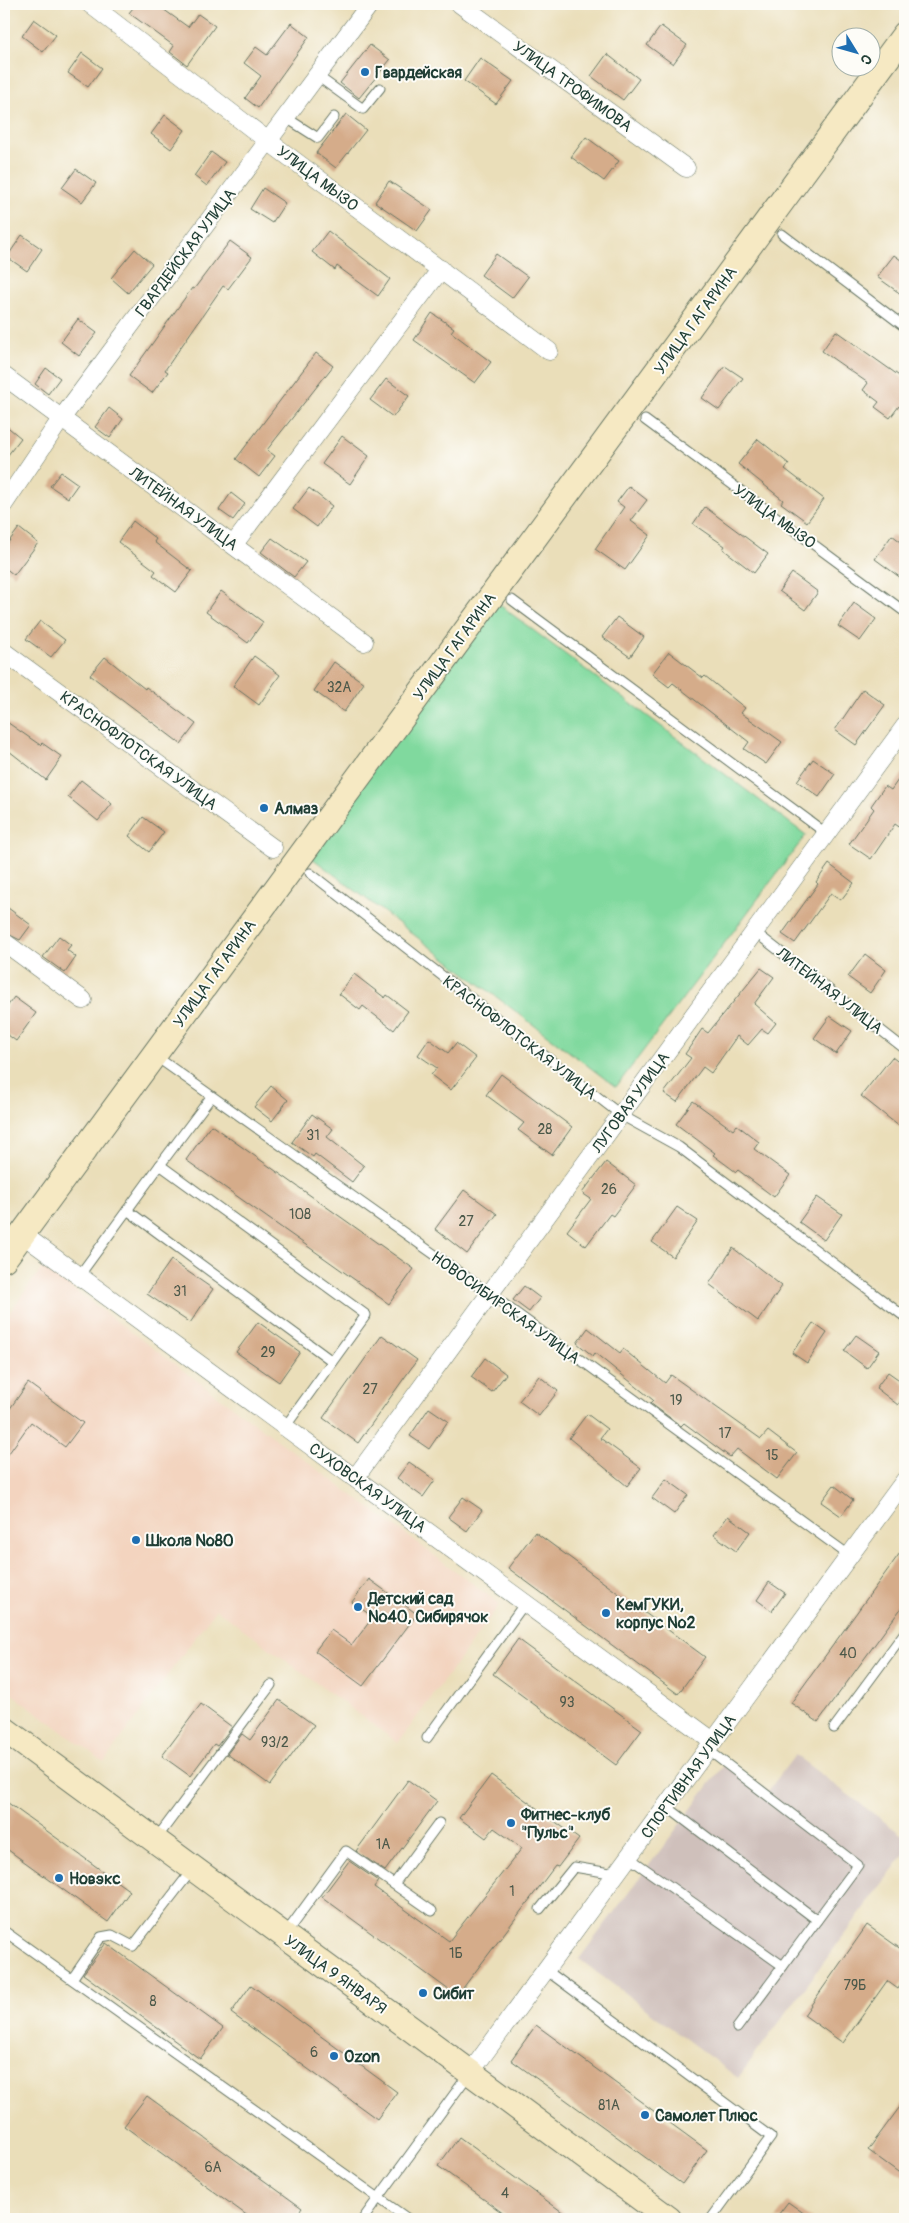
<svg xmlns="http://www.w3.org/2000/svg" width="909" height="2223" viewBox="0 0 909 2223" font-family="Pangolin,sans-serif">
	<style>
		.built { fill: #f3d4bf }
		.industrial { fill: #cfc0bb }
		.green { fill: #80d99e; stroke: #508b69 }
		.building { fill: #d5ac8a }
		.lines { fill: none; stroke-linecap: round; stroke-linejoin: round }
		.lane-casing { stroke: #667563; stroke-width: 11 }
		.street-casing { stroke: #667563; stroke-width: 19 }
		.secondary-casing { stroke: #667563; stroke-width: 27 }
		.lane { stroke: #fff; stroke-width: 9 }
		.street { stroke: #fff; stroke-width: 18 }
		.secondary { stroke: #f6e9c3; stroke-width: 25 }
		.poi-dot { fill: #1f6fb2; stroke: #fdfcf7; stroke-width: 2 }
		.labels { text-anchor: middle; stroke-width: 4; stroke-linejoin: round; paint-order: stroke }
		.number-label { font-size: 14px; fill: #4c594a }
		.poi-label { font-size: 16px; font-weight: bold; fill: #1f3d34; stroke: #fdfcf7; text-anchor: start }
		.street-label { font-size: 16px; fill: #1f3d34; stroke: #fdfcf7 }
	</style>
	<rect width="100%" height="100%" fill="#fdfcf7"/>
	<filter id="ink" filterUnits="userSpaceOnUse"><feTurbulence type="fractalNoise" baseFrequency=".02" numOctaves="2"/><feDisplacementMap in="SourceGraphic" scale="10" xChannelSelector="R" yChannelSelector="G"/><feConvolveMatrix kernelMatrix="1 2 1 2 8 2 1 2 1" color-interpolation-filters="sRGB"/></filter>
	<filter id="wash" filterUnits="userSpaceOnUse"><feTurbulence type="fractalNoise" baseFrequency=".0096" numOctaves="4" result="noise"/><feDisplacementMap in="SourceGraphic" scale="20" xChannelSelector="R" yChannelSelector="G"/><feGaussianBlur stdDeviation="1.12" result="paint"/><feColorMatrix in="noise" values="0 0 0 0 0 0 0 0 0 0 0 0 0 0 0 0 0 1.4 0 .05"/><feComposite in="paint" operator="in"/></filter>
	<g filter="url(#wash)">
		<rect width="100%" height="100%" fill="#eadeb9"/>
		<polygon class="built" points="43,1267 500,1604 398,1743 216,1609 104,1762 4,1688 4,1320"/>
		<polygon class="industrial" points="795,1755 905,1837 905,1853 738,2078 579,1959 727,1761 768,1791"/>
		<polygon class="green" points="497,603 806,835 616,1087 308,855"/>
		<g id="blocks">
			<g class="building">
				<polygon points="136,4 156,4 188,27 198,14 215,26 187,65 170,52 174,46 129,13"/>
				<polygon points="34,19 56,35 43,52 22,36"/>
				<polygon points="291,23 309,37 258,108 245,98 261,76 244,63 256,47 267,55"/>
				<polygon points="661,26 687,45 673,64 647,45"/>
				<polygon points="370,45 390,60 359,98 340,83"/>
				<polygon points="82,53 102,68 88,87 68,73"/>
				<polygon points="607,54 639,79 623,100 591,76"/>
				<polygon points="480,58 513,81 496,104 464,81"/>
				<polygon points="346,114 366,130 336,168 316,153"/>
				<polygon points="165,115 185,130 171,149 151,134"/>
				<polygon points="586,137 619,161 604,181 571,157"/>
				<polygon points="211,152 225,162 207,186 194,176"/>
				<polygon points="76,169 96,183 82,202 62,188"/>
				<polygon points="389,181 432,210 417,231 375,202"/>
				<polygon points="263,188 285,203 272,223 250,209"/>
				<polygon points="328,231 390,279 378,296 337,266 335,270 312,252"/>
				<polygon points="22,235 42,249 27,271 7,257"/>
				<polygon points="230,241 252,257 228,289 223,286 165,370 168,372 152,393 129,376 192,288 194,289"/>
				<polygon points="135,249 152,264 128,293 111,278"/>
				<polygon points="496,254 528,277 512,298 481,275"/>
				<polygon points="894,255 905,263 905,297 877,277"/>
				<polygon points="432,313 454,328 451,332 491,362 475,383 414,340"/>
				<polygon points="78,319 97,333 79,356 61,342"/>
				<polygon points="836,331 905,380 905,411 899,406 890,418 875,407 879,402 863,390 868,383 822,351"/>
				<polygon points="316,353 333,366 267,450 275,456 259,477 236,459"/>
				<polygon points="725,366 743,378 719,410 702,398"/>
				<polygon points="46,368 60,378 48,394 35,384"/>
				<polygon points="386,379 409,396 393,417 370,400"/>
				<polygon points="109,408 123,419 110,438 95,427"/>
				<polygon points="4,424 21,438 4,460"/>
				<polygon points="342,436 369,456 350,484 322,464"/>
				<polygon points="758,439 789,464 785,469 824,499 807,522 781,503 783,500 738,464"/>
				<polygon points="61,472 78,484 68,498 50,486"/>
				<polygon points="629,486 647,500 631,521 650,535 625,570 595,549 624,507 617,502"/>
				<polygon points="309,488 332,506 317,527 293,509"/>
				<polygon points="231,493 245,504 233,520 219,510"/>
				<polygon points="705,507 768,554 754,573 723,549 725,546 693,524"/>
				<polygon points="133,521 156,539 154,542 192,571 176,592 153,575 156,571 118,542"/>
				<polygon points="19,528 38,543 14,575 4,567 4,548"/>
				<polygon points="892,535 905,545 905,581 875,559"/>
				<polygon points="272,538 306,562 294,577 261,552"/>
				<polygon points="792,573 818,592 805,610 779,591"/>
				<polygon points="221,591 263,622 248,643 206,612"/>
				<polygon points="854,603 876,619 860,641 838,626"/>
				<polygon points="617,617 644,637 630,657 602,637"/>
				<polygon points="40,621 65,640 51,657 26,639"/>
				<polygon points="669,652 703,678 705,676 745,708 741,713 782,742 766,764 744,749 749,742 673,683 669,687 652,674"/>
				<polygon points="254,656 280,675 259,705 233,686"/>
				<polygon points="105,657 145,689 146,687 196,724 181,744 90,675"/>
				<polygon points="334,662 364,683 344,712 314,691"/>
				<polygon points="863,689 885,705 856,745 835,730"/>
				<polygon points="4,720 40,745 42,743 62,757 46,780 4,747"/>
				<polygon points="813,759 835,774 819,797 797,781"/>
				<polygon points="905,770 905,831 895,824 871,859 849,844 874,809 871,806 885,786 891,790"/>
				<polygon points="81,780 112,804 98,821 68,797"/>
				<polygon points="143,817 164,832 149,852 129,836"/>
				<polygon points="829,864 854,883 841,900 831,893 795,943 782,934 818,884 816,882"/>
				<polygon points="4,905 31,925 20,940 4,932"/>
				<polygon points="59,936 71,945 67,950 76,957 65,973 43,957"/>
				<polygon points="865,954 886,970 870,993 848,977"/>
				<polygon points="761,968 774,977 754,1004 776,1023 768,1033 762,1029 748,1045 737,1036 711,1073 703,1067 677,1102 664,1093 691,1058 685,1054 702,1029 708,1033"/>
				<polygon points="354,974 385,998 387,995 408,1011 394,1030 363,1006 360,1010 339,994"/>
				<polygon points="14,997 36,1013 16,1041 4,1032 4,1011"/>
				<polygon points="830,1016 852,1031 836,1054 814,1038"/>
				<polygon points="429,1039 448,1053 456,1043 476,1058 451,1090 431,1075 437,1068 418,1055"/>
				<polygon points="892,1057 905,1067 905,1131 861,1096"/>
				<polygon points="501,1074 572,1127 552,1155 518,1130 524,1123 486,1095"/>
				<polygon points="271,1086 288,1100 272,1121 254,1107"/>
				<polygon points="693,1101 733,1130 737,1125 759,1142 754,1149 790,1175 774,1197 738,1170 736,1172 713,1155 715,1153 676,1124"/>
				<polygon points="312,1114 333,1129 327,1137 364,1166 352,1182 315,1154 313,1157 292,1142"/>
				<polygon points="211,1125 414,1269 389,1304 186,1160"/>
				<polygon points="606,1162 636,1185 613,1216 610,1214 586,1246 567,1231 591,1199 582,1193"/>
				<polygon points="464,1190 497,1214 467,1254 435,1229"/>
				<polygon points="817,1197 842,1214 824,1240 799,1222"/>
				<polygon points="677,1207 698,1221 673,1257 652,1242"/>
				<polygon points="733,1248 782,1286 758,1321 709,1284"/>
				<polygon points="171,1260 213,1289 190,1323 147,1294"/>
				<polygon points="524,1286 540,1298 529,1312 513,1300"/>
				<polygon points="258,1322 300,1352 279,1382 236,1352"/>
				<polygon points="813,1323 827,1333 807,1363 792,1353"/>
				<polygon points="588,1328 620,1353 623,1349 665,1383 671,1375 761,1439 768,1431 797,1453 777,1479 737,1449 730,1457 684,1423 681,1426 650,1403 653,1400 595,1353 593,1356 577,1343"/>
				<polygon points="382,1335 417,1360 358,1443 323,1418"/>
				<polygon points="856,1335 879,1351 867,1368 844,1351"/>
				<polygon points="485,1358 506,1374 492,1392 471,1377"/>
				<polygon points="888,1372 905,1384 905,1395 898,1405 876,1388"/>
				<polygon points="539,1376 558,1391 539,1416 519,1401"/>
				<polygon points="28,1383 83,1423 65,1447 31,1422 4,1460 4,1417"/>
				<polygon points="429,1408 448,1421 429,1449 410,1436"/>
				<polygon points="587,1414 607,1429 600,1438 641,1468 627,1486 569,1438"/>
				<polygon points="409,1462 435,1480 423,1497 397,1478"/>
				<polygon points="666,1479 688,1495 674,1514 652,1498"/>
				<polygon points="834,1485 853,1500 841,1516 821,1502"/>
				<polygon points="463,1497 482,1510 467,1531 448,1517"/>
				<polygon points="728,1516 750,1532 736,1551 714,1535"/>
				<polygon points="535,1532 705,1657 678,1694 508,1568"/>
				<polygon points="905,1546 905,1603 818,1722 791,1703"/>
				<polygon points="369,1579 417,1614 363,1686 315,1651 331,1630 352,1645 373,1617 352,1602"/>
				<polygon points="769,1582 785,1593 772,1611 757,1600"/>
				<polygon points="518,1639 642,1730 616,1765 493,1674"/>
				<polygon points="279,1700 314,1725 270,1785 227,1754 242,1734 250,1740"/>
				<polygon points="201,1704 232,1727 217,1746 214,1744 190,1776 162,1756"/>
				<polygon points="491,1775 579,1839 558,1867 555,1866 457,1996 322,1897 349,1861 378,1881 374,1887 449,1941 522,1848 494,1828 486,1838 459,1818"/>
				<polygon points="408,1780 437,1801 385,1871 356,1851"/>
				<polygon points="4,1800 130,1891 108,1922 4,1847"/>
				<polygon points="867,1925 905,1952 905,1978 898,1989 887,1981 843,2043 804,2015"/>
				<polygon points="106,1943 223,2028 200,2059 83,1974"/>
				<polygon points="251,1985 397,2092 377,2119 231,2013"/>
				<polygon points="536,2025 707,2150 682,2184 511,2060"/>
				<polygon points="147,2096 302,2208 294,2219 252,2219 124,2126"/>
				<polygon points="905,2100 905,2177 868,2150"/>
				<polygon points="459,2137 572,2219 511,2219 438,2166"/>
				<polygon points="788,2202 812,2219 775,2219"/>
			</g>
		</g>
	</g>
	<g filter="url(#ink)">
		<use href="#blocks" fill-opacity="0" stroke="#667563" stroke-width="1"/>
		<g class="lines">
			<defs>
				<g id="lane">
					<polyline points="316,75 363,109 380,88"/>
					<polyline points="285,117 318,138 334,117"/>
					<polyline points="782,234 905,327"/>
					<polyline points="645,420 905,612"/>
					<polyline points="512,600 827,834"/>
					<polyline points="310,873 621,1115 679,1147 905,1317"/>
					<polyline points="755,932 905,1049"/>
					<polyline points="161,1060 490,1294 850,1556"/>
					<polyline points="160,1165 211,1097"/>
					<polyline points="127,1210 332,1361"/>
					<polyline points="79,1276 160,1165 366,1315 285,1427"/>
					<polyline points="834,1728 905,1632"/>
					<polyline points="427,1738 525,1603"/>
					<polyline points="707,1749 858,1865 737,2028"/>
					<polyline points="666,1806 817,1920"/>
					<polyline points="156,1839 271,1685"/>
					<polyline points="628,1857 783,1966"/>
					<polyline points="394,1884 439,1823"/>
					<polyline points="540,1909 574,1867 616,1874"/>
					<polyline points="4,1931 408,2219"/>
					<polyline points="286,1933 346,1851 432,1911"/>
					<polyline points="546,1970 771,2137 711,2219"/>
					<polyline points="72,1979 101,1937 112,1935 133,1946 192,1870"/>
					<polyline points="363,2219 469,2074"/>
				</g>
				<g id="street">
					<polyline points="90,4 268,141 549,351"/>
					<polyline points="460,4 686,168"/>
					<polyline points="4,376 364,642"/>
					<polyline points="4,504 61,419 370,4"/>
					<polyline points="234,544 441,269"/>
					<polyline points="4,652 273,848"/>
					<polyline points="4,942 83,1000"/>
					<polyline points="22,1234 713,1741"/>
					<polyline points="355,1478 905,726"/>
					<polyline points="470,2073 905,1480"/>
				</g>
				<g id="secondary">
					<polyline points="4,1259 905,34"/>
					<polyline points="4,1729 669,2219"/>
				</g>
			</defs>
			<use href="#lane" class="lane-casing"/>
			<use href="#street" class="street-casing"/>
			<use href="#secondary" class="secondary-casing"/>
			<use href="#lane" class="lane"/>
			<use href="#street" class="street"/>
			<use href="#secondary" class="secondary"/>
		</g>
	</g>
	<g class="poi-dot">
		<circle cx="365" cy="72" r="5"/>
		<circle cx="264" cy="808" r="5"/>
		<circle cx="136" cy="1540" r="5"/>
		<circle cx="358" cy="1607" r="5"/>
		<circle cx="606" cy="1613" r="5"/>
		<circle cx="511" cy="1823" r="5"/>
		<circle cx="59" cy="1878" r="5"/>
		<circle cx="423" cy="1993" r="5"/>
		<circle cx="334" cy="2056" r="5"/>
		<circle cx="645" cy="2115" r="5"/>
	</g>
	<g class="labels">
		<g class="number-label">
			<text x="339" y="692">32А</text>
			<text x="545" y="1134">28</text>
			<text x="313" y="1140">31</text>
			<text x="609" y="1194">26</text>
			<text x="300" y="1219">108</text>
			<text x="466" y="1226">27</text>
			<text x="180" y="1296">31</text>
			<text x="268" y="1357">29</text>
			<text x="370" y="1394">27</text>
			<text x="676" y="1405">19</text>
			<text x="725" y="1438">17</text>
			<text x="772" y="1460">15</text>
			<text x="848" y="1658">40</text>
			<text x="567" y="1707">93</text>
			<text x="275" y="1747">93/2</text>
			<text x="383" y="1849">1А</text>
			<text x="512" y="1896">1</text>
			<text x="456" y="1958">1Б</text>
			<text x="855" y="1990">79Б</text>
			<text x="153" y="2006">8</text>
			<text x="314" y="2057">6</text>
			<text x="609" y="2110">81А</text>
			<text x="213" y="2172">6А</text>
			<text x="505" y="2198">4</text>
		</g>
		<g class="poi-label">
			<text x="375" y="78">Гвардейская</text>
			<text x="274" y="814">Алмаз</text>
			<text x="146" y="1546">Школа №80</text>
			<text x="368" y="1604">Детский сад<tspan x="368" dy="18">№40, Сибирячок</tspan></text>
			<text x="616" y="1610">КемГУКИ,<tspan x="616" dy="18">корпус №2</tspan></text>
			<text x="521" y="1820">Фитнес-клуб<tspan x="521" dy="18">"Пульс"</tspan></text>
			<text x="69" y="1884">Новэкс</text>
			<text x="433" y="1999">Сибит</text>
			<text x="344" y="2062">Ozon</text>
			<text x="655" y="2121">Самолет Плюс</text>
		</g>
		<g class="street-label">
			<text transform="translate(573 86) rotate(36)" y="6">УЛИЦА ТРОФИМОВА</text>
			<text transform="translate(318 178) rotate(37)" y="6">УЛИЦА МЫЗО</text>
			<text transform="translate(185 252) rotate(-53)" y="6">ГВАРДЕЙСКАЯ УЛИЦА</text>
			<text transform="translate(695 320) rotate(-54)" y="6">УЛИЦА ГАГАРИНА</text>
			<text transform="translate(184 508) rotate(36)" y="6">ЛИТЕЙНАЯ УЛИЦА</text>
			<text transform="translate(775 516) rotate(36)" y="6">УЛИЦА МЫЗО</text>
			<text transform="translate(454 646) rotate(-54)" y="6">УЛИЦА ГАГАРИНА</text>
			<text transform="translate(139 750) rotate(36)" y="6">КРАСНОФЛОТСКАЯ УЛИЦА</text>
			<text transform="translate(214 973) rotate(-54)" y="6">УЛИЦА ГАГАРИНА</text>
			<text transform="translate(830 990) rotate(38)" y="6">ЛИТЕЙНАЯ УЛИЦА</text>
			<text transform="translate(520 1037) rotate(38)" y="6">КРАСНОФЛОТСКАЯ УЛИЦА</text>
			<text transform="translate(630 1102) rotate(-54)" y="6">ЛУГОВАЯ УЛИЦА</text>
			<text transform="translate(506 1307) rotate(36)" y="6">НОВОСИБИРСКАЯ УЛИЦА</text>
			<text transform="translate(368 1487) rotate(36)" y="6">СУХОВСКАЯ УЛИЦА</text>
			<text transform="translate(688 1776) rotate(-54)" y="6">СПОРТИВНАЯ УЛИЦА</text>
			<text transform="translate(336 1974) rotate(36)" y="6">УЛИЦА 9 ЯНВАРЯ</text>
		</g>
	</g>
	<rect width="909" height="2223" fill="none" stroke="#fdfcf7" stroke-width="20"/>
	<g transform="translate(856 52) rotate(127)"><circle r="24" fill="#fdfcf7" stroke="#a4b0a9"/>
	<path d="M0-4L9 19L0 12L-9 19Z" fill="#1f6fb2"/>
	<text y="-8" font-size="14" font-weight="bold" text-anchor="middle" fill="#1f3d34">С</text>
	</g>
</svg>
